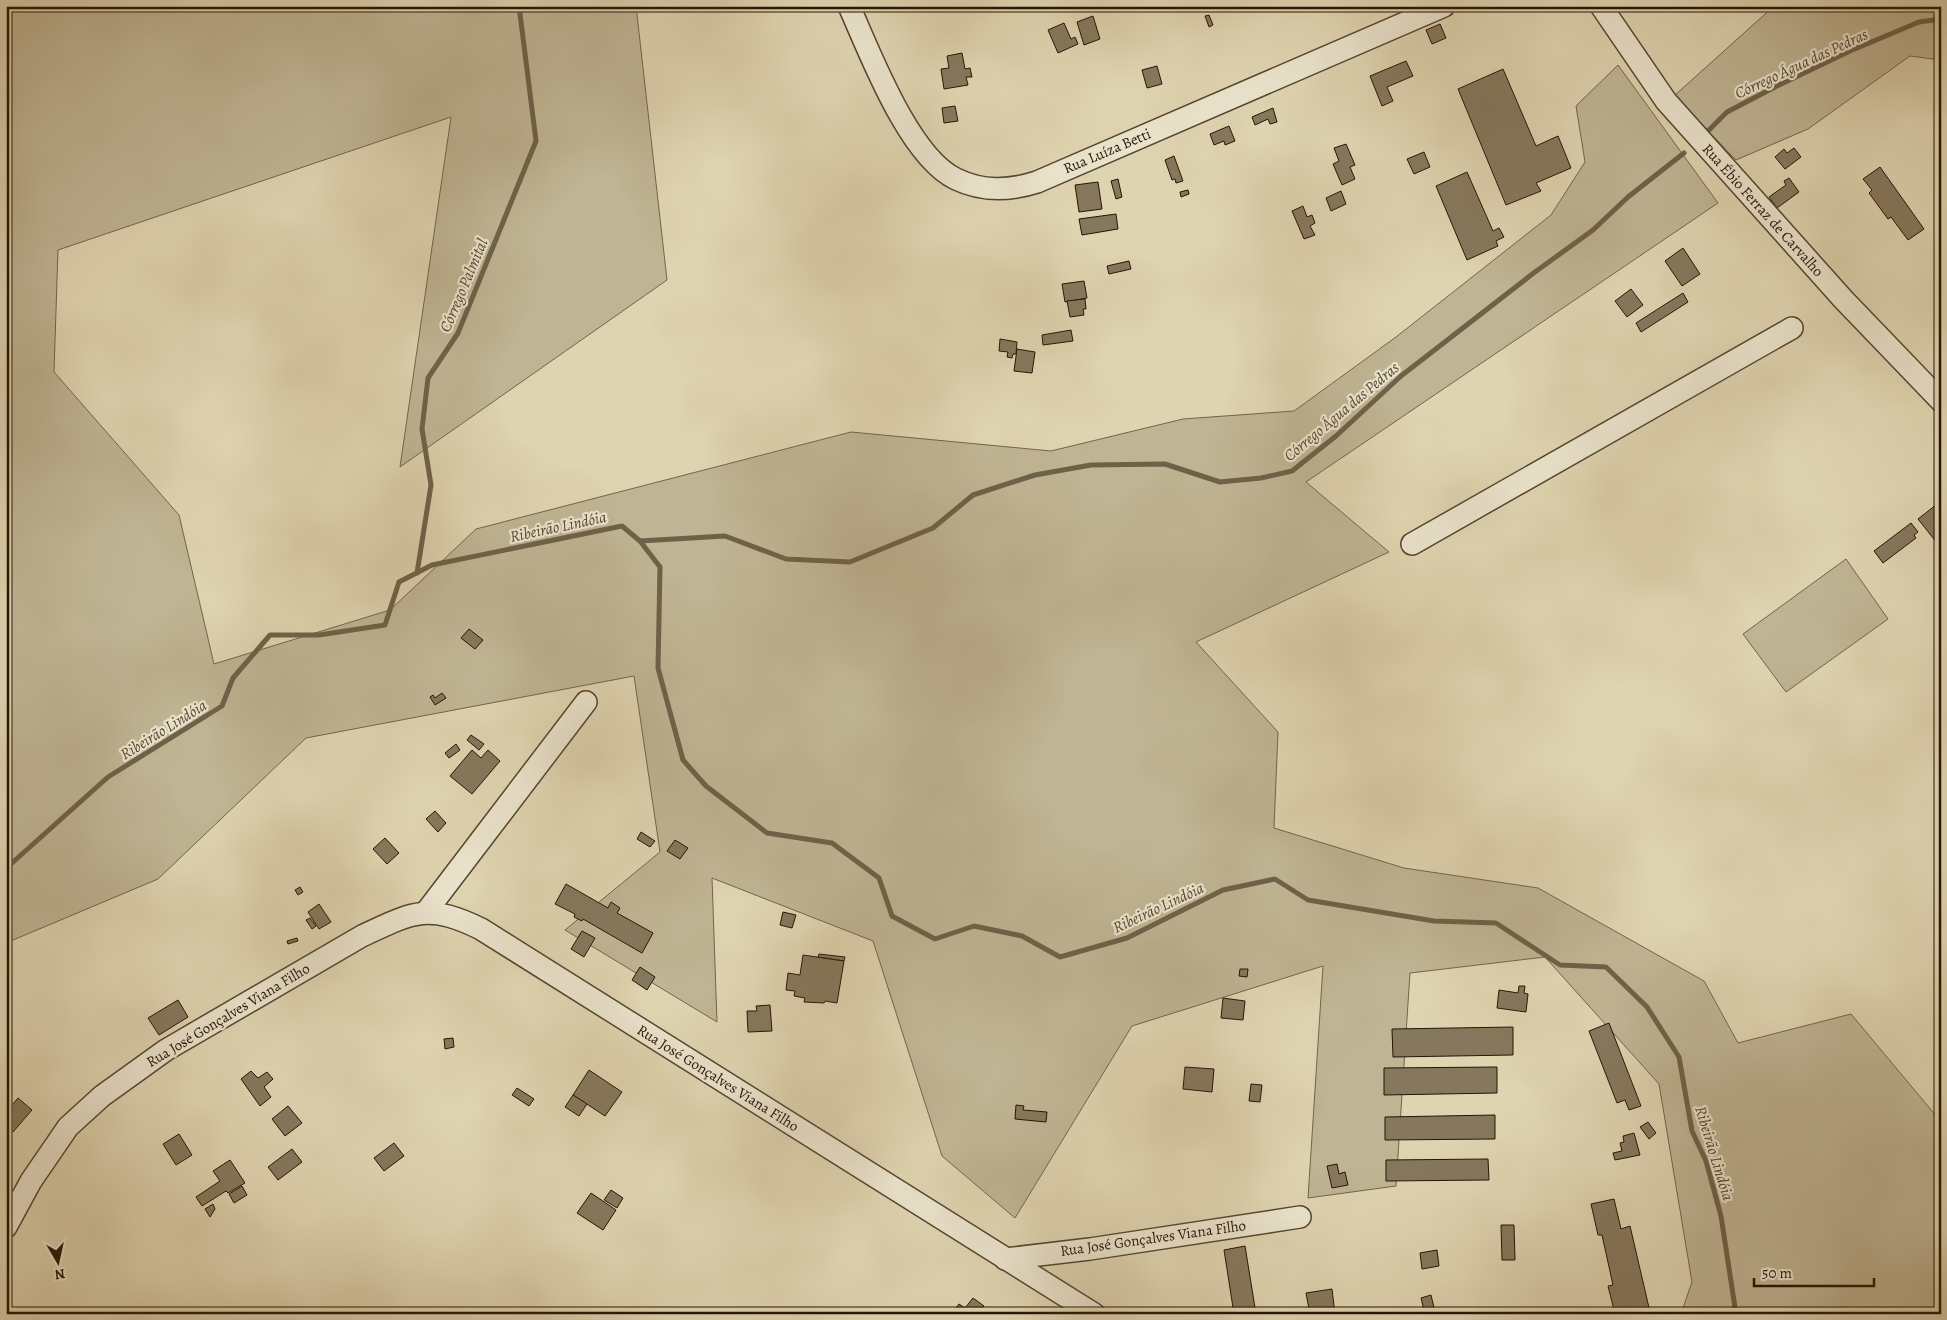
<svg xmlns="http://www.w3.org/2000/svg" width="1947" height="1320" viewBox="0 0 1947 1320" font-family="Alegreya,serif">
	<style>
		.green { fill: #bfb493; stroke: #72644c }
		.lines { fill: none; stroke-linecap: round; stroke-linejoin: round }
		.stream { stroke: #6f6148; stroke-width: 5 }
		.building { fill: #86785d; stroke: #251504 }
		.minor-casing { stroke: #54452f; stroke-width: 24 }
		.minor { stroke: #eae3cc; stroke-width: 21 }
		.labels { text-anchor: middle; stroke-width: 4.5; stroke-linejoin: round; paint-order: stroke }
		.street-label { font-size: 15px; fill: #251504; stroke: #eae3cc }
		.water-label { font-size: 16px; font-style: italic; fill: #564732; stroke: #eae3cc }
	</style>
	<rect width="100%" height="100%" fill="#dfd4b0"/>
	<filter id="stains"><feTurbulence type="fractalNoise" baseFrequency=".004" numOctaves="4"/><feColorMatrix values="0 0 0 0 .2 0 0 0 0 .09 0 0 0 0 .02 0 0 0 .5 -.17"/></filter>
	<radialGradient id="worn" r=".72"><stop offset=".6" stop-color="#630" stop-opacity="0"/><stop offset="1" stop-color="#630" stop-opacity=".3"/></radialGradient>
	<g class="green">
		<polygon points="8,6 636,6 667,280 400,467 451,117 58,250 54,372 179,515 214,664 390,610 476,529 851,432 1051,451 1183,419 1294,411 1396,337 1551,215 1585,162 1576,106 1618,65 1718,203 1306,482 1389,552 1196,642 1278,732 1274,828 1404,868 1538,888 1704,981 1738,1043 1851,1014 1937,1117 1941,1160 1941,1314 1681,1314 1692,1282 1659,1084 1545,957 1410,973 1396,1186 1308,1198 1323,966 1132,1026 1015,1218 942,1156 873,941 712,878 717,1022 565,930 660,852 634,676 306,738 158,879 6,943 6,10"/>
		<polygon points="1774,6 1941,6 1941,60 1910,56 1808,129 1736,160 1674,96"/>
		<polygon points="1846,559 1888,619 1786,692 1743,634"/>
	</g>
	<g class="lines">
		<g class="stream">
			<polyline points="1706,133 1727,112 1775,87 1850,51 1919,22 1941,19"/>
			<polyline points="640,541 725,536 786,559 850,562 933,528 973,495 1035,475 1091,465 1165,464 1220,482 1261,478 1292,471 1336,436 1401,376 1535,272 1593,230 1628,197 1684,153"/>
			<polyline points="417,573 431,485 422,429 428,378 458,333 536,141 519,6"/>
			<polyline points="6,865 12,863 108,777 222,706 233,678 270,635 319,635 385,625 399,582 432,565 622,526 640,541 660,567 658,668 683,760 706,786 767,833 832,843 879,878 892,916 935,939 974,926 1022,936 1060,957 1127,938 1223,890 1275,879 1308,900 1434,921 1496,923 1560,965 1606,967 1647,1007 1679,1057 1692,1131 1706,1161 1721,1216 1736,1314"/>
		</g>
	</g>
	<g class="building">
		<polygon points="1209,15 1213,25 1209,27 1205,16"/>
		<polygon points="1093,16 1100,39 1084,45 1077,22"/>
		<polygon points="1064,23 1071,39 1075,37 1078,44 1058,53 1048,30"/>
		<polygon points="1440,24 1446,38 1432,44 1426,30"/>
		<polygon points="962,53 965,69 970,68 972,77 966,77 968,85 944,89 941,69 949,68 947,56"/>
		<polygon points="1406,61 1413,76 1387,87 1393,101 1382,106 1370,76"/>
		<polygon points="1157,66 1162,84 1147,88 1142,70"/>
		<polygon points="1503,69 1536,146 1558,136 1571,168 1536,183 1541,191 1506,205 1458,89"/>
		<polygon points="955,106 958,121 944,123 942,108"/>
		<polygon points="1273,108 1277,122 1270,124 1268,119 1255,125 1252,117"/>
		<polygon points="1229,126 1235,141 1225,145 1224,141 1214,145 1210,134"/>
		<polygon points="1346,144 1355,165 1350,167 1355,179 1342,185 1333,164 1339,161 1334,148"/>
		<polygon points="1794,148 1801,157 1785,169 1775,157 1784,149 1787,153"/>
		<polygon points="1424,152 1430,167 1414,174 1407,159"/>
		<polygon points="1174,156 1183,181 1176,183 1175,179 1172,180 1165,160"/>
		<polygon points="1880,167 1924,229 1908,240 1891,217 1888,219 1869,193 1872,190 1863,179"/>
		<polygon points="1467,172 1493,231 1499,228 1504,237 1496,241 1498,246 1467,260 1436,186"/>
		<polygon points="1789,178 1799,192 1777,208 1769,197 1786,185 1784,181"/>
		<polygon points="1118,179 1122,197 1116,199 1111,181"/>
		<polygon points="1098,182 1102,209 1079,212 1075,185"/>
		<polygon points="1188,190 1189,194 1181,197 1180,192"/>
		<polygon points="1341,191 1346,204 1331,211 1326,198"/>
		<polygon points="1303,206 1307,217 1312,215 1315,223 1310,226 1315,235 1304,239 1292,211"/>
		<polygon points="1116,214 1118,229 1082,235 1079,219"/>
		<polygon points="1683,248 1700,274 1682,286 1665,261"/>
		<polygon points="1129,261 1131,269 1109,274 1107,266"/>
		<polygon points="1084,281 1087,298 1065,302 1062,284"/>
		<polygon points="1631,289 1643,305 1627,317 1615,301"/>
		<polygon points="1683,293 1688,302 1641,332 1636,323"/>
		<polygon points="1085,299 1086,309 1083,309 1084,315 1070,317 1067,301"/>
		<polygon points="1071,330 1073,341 1043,345 1042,335"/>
		<polygon points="1000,339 1017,342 1016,354 1013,354 1012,358 1007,357 1008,352 999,351"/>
		<polygon points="1017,349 1035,352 1032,373 1014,371"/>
		<polygon points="1941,501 1941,540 1937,543 1918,519"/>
		<polygon points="1911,523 1918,532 1914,535 1916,538 1883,563 1874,551"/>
		<polygon points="469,629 483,640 475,649 461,638"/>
		<polygon points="442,693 446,698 435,705 430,697 433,695 435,698"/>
		<polygon points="471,735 484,744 479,750 467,740"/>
		<polygon points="456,744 460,750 449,758 445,753"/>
		<polygon points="472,750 481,758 488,750 500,761 472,794 450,776"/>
		<polygon points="435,811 446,823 438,832 426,819"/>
		<polygon points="641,832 655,841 650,847 637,839"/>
		<polygon points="385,838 399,853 387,864 373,849"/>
		<polygon points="675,840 688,848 680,859 667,851"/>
		<polygon points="566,884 608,908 611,902 620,908 617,913 653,933 642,953 583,919 582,921 574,917 575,914 555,904"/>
		<polygon points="300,887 303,892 298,895 295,890"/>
		<polygon points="319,904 331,922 319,929 308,912"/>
		<polygon points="783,912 796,915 792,928 780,925"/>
		<polygon points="310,918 316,926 312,929 306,920"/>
		<polygon points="582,931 595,938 584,957 571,949"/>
		<polygon points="297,938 298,941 288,944 287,941"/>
		<polygon points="819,954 845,957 844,961 818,957"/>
		<polygon points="803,955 844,961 837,1003 825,1001 824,1003 804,1002 805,998 794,996 795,991 786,990 788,973 800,975"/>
		<polygon points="640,967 655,977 647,990 632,980"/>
		<polygon points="1240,969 1248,969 1247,977 1239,976"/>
		<polygon points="1519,986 1525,986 1524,993 1528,994 1526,1012 1497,1008 1499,990 1518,993"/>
		<polygon points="1223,998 1245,1001 1243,1020 1221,1018"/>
		<polygon points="178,1000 188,1017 159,1035 148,1018"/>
		<polygon points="770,1005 772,1031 748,1032 747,1011 757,1011 756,1006"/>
		<polygon points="1609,1023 1641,1106 1629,1110 1625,1100 1617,1103 1589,1031"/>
		<polygon points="1513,1027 1513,1055 1393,1057 1392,1029"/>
		<polygon points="453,1038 454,1047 445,1049 444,1039"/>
		<polygon points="1185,1067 1214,1069 1212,1092 1183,1089"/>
		<polygon points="1497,1067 1497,1093 1384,1095 1384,1068"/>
		<polygon points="589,1070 622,1092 605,1116 573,1095"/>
		<polygon points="251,1071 258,1078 267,1072 273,1079 264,1087 271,1097 260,1106 241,1079"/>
		<polygon points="1251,1084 1262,1085 1260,1102 1249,1101"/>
		<polygon points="517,1088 534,1099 529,1106 512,1095"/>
		<polygon points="573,1095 587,1104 579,1116 565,1107"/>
		<polygon points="18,1098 32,1110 13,1132 6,1127 6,1112"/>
		<polygon points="1016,1105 1024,1106 1023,1110 1047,1112 1046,1122 1015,1119"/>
		<polygon points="288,1106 302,1123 285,1136 272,1119"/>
		<polygon points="1495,1115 1495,1139 1385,1140 1385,1117"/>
		<polygon points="1648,1122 1656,1133 1649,1139 1640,1127"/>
		<polygon points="1634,1133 1640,1155 1615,1160 1613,1153 1622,1151 1620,1143 1624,1142 1623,1136"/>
		<polygon points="179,1134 192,1155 176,1165 163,1144"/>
		<polygon points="394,1143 404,1156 384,1171 374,1158"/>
		<polygon points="292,1149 302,1162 278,1180 268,1167"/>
		<polygon points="1488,1159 1489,1180 1386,1181 1386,1160"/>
		<polygon points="230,1160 245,1183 228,1193 226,1191 202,1206 196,1197 220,1181 213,1171"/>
		<polygon points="1337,1164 1339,1174 1345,1172 1348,1185 1332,1188 1327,1166"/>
		<polygon points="242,1186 247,1195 234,1203 229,1194"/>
		<polygon points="611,1190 623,1198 617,1208 604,1200"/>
		<polygon points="591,1193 616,1210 603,1230 577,1213"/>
		<polygon points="1614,1199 1621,1229 1630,1226 1650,1312 1615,1314 1608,1286 1613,1285 1602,1235 1598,1235 1591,1204"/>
		<polygon points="213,1204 215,1209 210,1217 205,1209"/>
		<polygon points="1501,1225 1514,1225 1515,1260 1502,1260"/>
		<polygon points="1245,1246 1256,1314 1234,1314 1224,1250"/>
		<polygon points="1437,1250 1439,1266 1422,1269 1420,1253"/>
		<polygon points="1332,1289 1335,1314 1310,1314 1306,1293"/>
		<polygon points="1431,1295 1435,1312 1425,1314 1421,1298"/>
		<polygon points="973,1298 984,1306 978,1314 952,1314 959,1304 965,1308"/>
	</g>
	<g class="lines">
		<defs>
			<g id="minor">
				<path d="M849,6C870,53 909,157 956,179C983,192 1009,191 1037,182L1444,6"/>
				<polyline points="1601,6 1666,101 1843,299 1941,401"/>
				<polyline points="1412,544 1792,328"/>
				<polyline points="426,912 586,702"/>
				<path d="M6,1227L31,1181L68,1127L102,1096L166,1050L362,936C413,912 428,903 481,929L1094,1314"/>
				<polyline points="1005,1259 1090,1249 1300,1217"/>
			</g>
		</defs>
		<use href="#minor" class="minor-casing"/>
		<use href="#minor" class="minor"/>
	</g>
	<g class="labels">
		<g class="street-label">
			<text transform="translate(1107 151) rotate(-23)" y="5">Rua Luíza Betti</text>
			<text transform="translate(1763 210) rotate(48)" y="5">Rua Ébio Ferraz de Carvalho</text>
			<text transform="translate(228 1015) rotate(-31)" y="5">Rua José Gonçalves Viana Filho</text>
			<text transform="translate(718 1078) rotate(32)" y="5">Rua José Gonçalves Viana Filho</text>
			<text transform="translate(1153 1238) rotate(-8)" y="5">Rua José Gonçalves Viana Filho</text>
		</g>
		<g class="water-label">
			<text transform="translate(1801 63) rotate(-25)" y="6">Córrego Água das Pedras</text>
			<text transform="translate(463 285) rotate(-67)" y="6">Córrego Palmital</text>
			<text transform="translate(1341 411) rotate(-40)" y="6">Córrego Água das Pedras</text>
			<text transform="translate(558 526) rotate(-12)" y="6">Ribeirão Lindóia</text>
			<text transform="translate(163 729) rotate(-32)" y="6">Ribeirão Lindóia</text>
			<text transform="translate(1158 907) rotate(-25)" y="6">Ribeirão Lindóia</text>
			<text transform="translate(1715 1153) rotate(73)" y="6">Ribeirão Lindóia</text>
		</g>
	</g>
	<rect width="1947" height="1320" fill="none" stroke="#dfd4b0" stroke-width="25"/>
	<rect x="8" y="8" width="1932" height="1305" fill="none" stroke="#251504" stroke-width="2.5"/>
	<rect x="12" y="12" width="1922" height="1295" fill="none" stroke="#251504"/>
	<g transform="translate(58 1262) rotate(171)" stroke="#eae3cc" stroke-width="4" paint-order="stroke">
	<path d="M0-4L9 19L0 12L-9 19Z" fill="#251504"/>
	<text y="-8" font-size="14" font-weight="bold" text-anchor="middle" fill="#251504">N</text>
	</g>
	<path d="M1754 1278v8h120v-8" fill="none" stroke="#251504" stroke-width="2.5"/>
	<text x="1762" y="1278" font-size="15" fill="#251504" stroke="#eae3cc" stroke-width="4" paint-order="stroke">50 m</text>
	<rect width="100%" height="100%" filter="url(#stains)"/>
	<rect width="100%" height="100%" fill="url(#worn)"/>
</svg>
